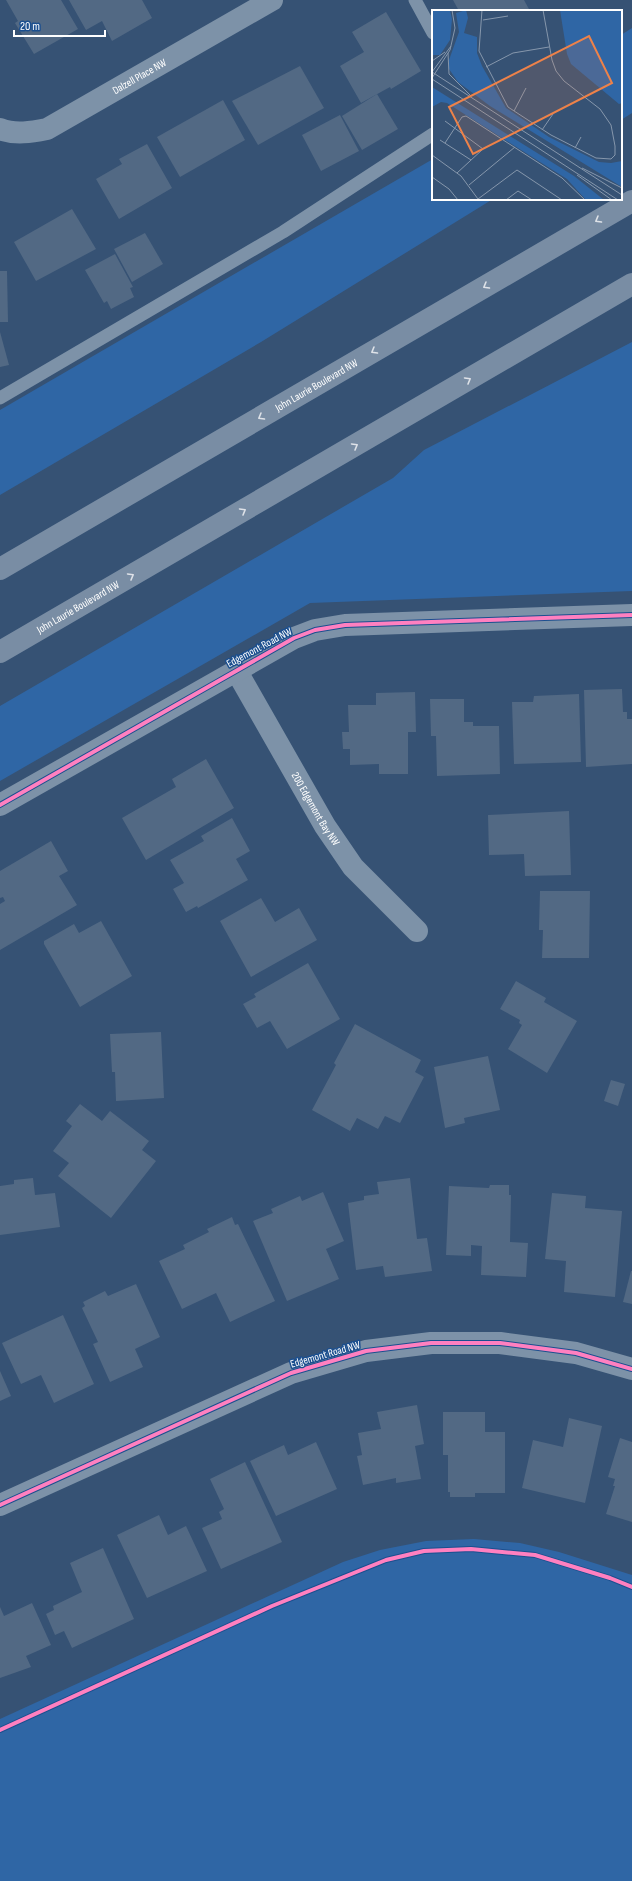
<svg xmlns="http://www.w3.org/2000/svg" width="632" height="1881" viewBox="0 0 632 1881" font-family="'Sofia Sans Condensed',sans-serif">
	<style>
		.green { fill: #2f66a5 }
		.building { fill: #526984 }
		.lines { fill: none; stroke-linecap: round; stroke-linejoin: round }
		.lane { stroke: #7d92a8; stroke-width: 13 }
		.street { stroke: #7d92a8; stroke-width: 22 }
		.secondary { stroke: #798da4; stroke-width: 22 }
		.cycleway-casing { stroke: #1b4f8f; stroke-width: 6 }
		.cycleway { stroke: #ff80c0; stroke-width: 4 }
		.oneway { stroke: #dee2e8 }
		.labels { text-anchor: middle; stroke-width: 3; stroke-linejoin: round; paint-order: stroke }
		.street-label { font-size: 11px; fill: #fff; stroke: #1b4f8f }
		.inset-road { fill: none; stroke: #8697ac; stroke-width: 1 }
		.view { fill: #ee8249; fill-opacity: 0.15; stroke: #ee8249; stroke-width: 2 }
		.inset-edge { fill: none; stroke: #fff; stroke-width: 2 }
	</style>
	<rect width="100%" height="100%" fill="#365274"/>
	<g class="green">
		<polygon points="632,28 632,113 621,120 621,35"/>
		<polygon points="433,159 433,199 493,199 261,342 0,495 0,410"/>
		<polygon points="632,342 632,591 310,603 0,781 0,706 393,478 424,450"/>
		<polygon points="474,1539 520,1543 559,1552 632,1575 632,1881 0,1881 0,1719 343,1562 380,1550 426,1541"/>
	</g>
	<g class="building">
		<polygon points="6,0 61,0 78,29 34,54 15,23 18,21"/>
		<polygon points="69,0 142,0 152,18 112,41 102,21 86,30"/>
		<polygon points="453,0 524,0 530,11 459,11"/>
		<polygon points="386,12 421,71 391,89 390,87 361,103 340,66 364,52 352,32"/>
		<polygon points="300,66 324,108 258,145 232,101"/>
		<polygon points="377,94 398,129 362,150 342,116"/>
		<polygon points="223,100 245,140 180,177 157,137"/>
		<polygon points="340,115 359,151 321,171 302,135"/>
		<polygon points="147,144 172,188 119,219 96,179 122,164 119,159"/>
		<polygon points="72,209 96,249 36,281 14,242"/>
		<polygon points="145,233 163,264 132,282 114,249"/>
		<polygon points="115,254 133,287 130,288 134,297 111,309 107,301 104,303 85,270"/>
		<polygon points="0,271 7,271 8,322 0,322"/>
		<polygon points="0,332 9,365 0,367"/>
		<polygon points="622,689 623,712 627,712 627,719 632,719 632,764 586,767 584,690"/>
		<polygon points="415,692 416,732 408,732 408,774 379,774 379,764 350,765 350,749 343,749 342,732 349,732 348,705 376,705 376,693"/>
		<polygon points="579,694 581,762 514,764 512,702 533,702 534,696"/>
		<polygon points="430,699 464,699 464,722 473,722 473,726 499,726 500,774 437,776 436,736 431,736"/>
		<polygon points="206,759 234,808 146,860 122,818 176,787 172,779"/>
		<polygon points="569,811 571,875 525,876 524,854 489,855 488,815"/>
		<polygon points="232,818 250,851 236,859 248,880 198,908 197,906 186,912 173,889 184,883 170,860 204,841 201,836"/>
		<polygon points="51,841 68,871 59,876 77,905 0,950 0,904 5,901 3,897 0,898 0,871"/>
		<polygon points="540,891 590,891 589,958 542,958 543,930 539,930"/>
		<polygon points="261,898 275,922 299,908 317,940 251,977 220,921"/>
		<polygon points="101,921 132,976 80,1007 44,944 44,941 74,924 79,933"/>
		<polygon points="308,963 340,1019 287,1049 270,1021 257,1028 243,1004 256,997 254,994"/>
		<polygon points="516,981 546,998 544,1002 577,1021 547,1073 508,1049 522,1025 519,1023 520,1020 500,1009"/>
		<polygon points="355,1024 421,1060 415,1072 424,1077 400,1123 385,1116 378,1129 357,1118 350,1131 312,1110 336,1065 334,1063"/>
		<polygon points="161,1032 164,1098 116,1101 115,1072 112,1072 110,1034"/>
		<polygon points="488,1056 500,1110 464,1118 465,1123 445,1128 434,1067"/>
		<polygon points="611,1080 625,1084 618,1106 604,1101"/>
		<polygon points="80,1104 102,1121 110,1111 149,1141 142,1150 156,1161 111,1218 58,1176 69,1163 53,1151 72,1126 66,1121"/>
		<polygon points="33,1178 35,1195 55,1193 60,1227 0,1235 0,1186 14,1184 14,1180"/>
		<polygon points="410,1178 417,1239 427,1238 432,1271 385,1277 383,1266 356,1270 348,1203 364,1200 364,1196 379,1194 377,1182"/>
		<polygon points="490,1185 509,1185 509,1195 511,1195 510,1242 528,1243 526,1277 481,1275 482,1246 471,1245 471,1256 446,1255 449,1186 489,1188"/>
		<polygon points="323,1192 344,1241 326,1249 339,1279 287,1301 253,1221 273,1213 271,1209 300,1196 302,1201"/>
		<polygon points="552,1193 586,1196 585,1208 622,1211 615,1297 564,1292 566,1261 545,1259"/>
		<polygon points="232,1217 235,1225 238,1224 275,1301 230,1322 216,1293 182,1309 159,1261 185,1249 183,1245 209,1232 207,1229"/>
		<polygon points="631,1271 632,1271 632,1304 623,1302"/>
		<polygon points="136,1284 160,1337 135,1349 143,1367 110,1382 93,1344 98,1342 82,1308 85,1306 83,1302 105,1291 108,1296"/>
		<polygon points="63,1315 94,1384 54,1403 41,1375 21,1384 2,1343"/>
		<polygon points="0,1371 11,1396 0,1401"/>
		<polygon points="417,1405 424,1444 415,1446 421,1479 396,1483 396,1478 363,1485 357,1456 362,1455 358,1433 381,1429 377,1412"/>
		<polygon points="443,1412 485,1412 485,1432 505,1432 505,1493 475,1493 475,1497 450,1497 450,1492 448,1492 448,1455 443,1455"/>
		<polygon points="569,1418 602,1426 585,1503 522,1488 533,1440 563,1447"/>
		<polygon points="620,1438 632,1442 632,1522 606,1514 615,1486 613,1486 615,1479 608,1477"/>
		<polygon points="316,1442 337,1489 276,1516 250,1461 284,1445 288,1455"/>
		<polygon points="245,1462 282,1542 221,1569 202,1528 222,1519 219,1512 224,1509 210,1479"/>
		<polygon points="159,1515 168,1535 186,1526 207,1571 147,1598 117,1535"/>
		<polygon points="103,1548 134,1619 72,1648 64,1631 55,1635 46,1614 54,1610 53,1606 82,1592 70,1563"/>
		<polygon points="32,1603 51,1645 26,1656 31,1667 0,1678 0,1607 4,1616"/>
	</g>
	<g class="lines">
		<g class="lane">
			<polyline points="415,0 433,33"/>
			<polyline points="0,398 283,232 433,134"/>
		</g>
		<g class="street">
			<path id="s1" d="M0,129C15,135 32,132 47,129L272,0"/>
			<path id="s2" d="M236,670L325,826L353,867L417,931"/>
			<polyline points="0,805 294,638 315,630 345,625 632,615"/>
			<polyline points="0,1505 291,1373 366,1351 431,1343 500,1343 576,1353 632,1369"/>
		</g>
		<g class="secondary">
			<path id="s3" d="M0,569L632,201"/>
			<path id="s4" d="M0,652L632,284"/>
		</g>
		<defs>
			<g id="cycleway">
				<polyline points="0,805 294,638 315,630 345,625 632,615"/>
				<polyline points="0,1505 291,1373 366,1351 431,1343 500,1343 576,1353 632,1369"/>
				<polyline points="0,1730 272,1606 386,1560 424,1551 471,1549 535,1555 610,1578 632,1587"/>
			</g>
		</defs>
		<use href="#cycleway" class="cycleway-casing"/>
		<use href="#cycleway" class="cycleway"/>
	</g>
	<defs><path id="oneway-chevron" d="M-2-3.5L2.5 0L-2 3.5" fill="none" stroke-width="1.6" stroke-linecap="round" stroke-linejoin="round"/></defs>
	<g class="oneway">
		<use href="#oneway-chevron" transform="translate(598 220) rotate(150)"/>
		<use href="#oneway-chevron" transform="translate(486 286) rotate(150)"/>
		<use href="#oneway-chevron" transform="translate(374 351) rotate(150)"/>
		<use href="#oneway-chevron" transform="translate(468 380) rotate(-30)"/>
		<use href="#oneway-chevron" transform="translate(261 417) rotate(150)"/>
		<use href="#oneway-chevron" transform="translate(355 446) rotate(-30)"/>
		<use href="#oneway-chevron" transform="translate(243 511) rotate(-30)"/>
		<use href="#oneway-chevron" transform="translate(131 576) rotate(-30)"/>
	</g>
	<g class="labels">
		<g class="street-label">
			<text dy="4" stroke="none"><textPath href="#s1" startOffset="154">Dalzell Place NW</textPath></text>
			<text dy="4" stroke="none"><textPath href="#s3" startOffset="366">John Laurie Boulevard NW</textPath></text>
			<text dy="4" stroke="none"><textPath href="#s4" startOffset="90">John Laurie Boulevard NW</textPath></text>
			<text transform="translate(259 647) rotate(-28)" y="4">Edgemont Road NW</text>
			<text dy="4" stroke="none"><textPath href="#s2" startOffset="160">200 Edgemont Bay NW</textPath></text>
			<text transform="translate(325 1354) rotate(-16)" y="4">Edgemont Road NW</text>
		</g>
	</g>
	<g transform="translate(432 10)">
		<rect width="190" height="190" fill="#365274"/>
		<path d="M0,0H18L20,9L18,30L8,45H0ZM34,0L36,8L32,23L45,27V43L50,56L74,98L117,127L167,152L179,153L190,151V177L58,96L26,72L17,59V50L27,22L24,3ZM128,0H190V93L187,94L139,54L135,44ZM0,77L142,166L172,190H154L135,169L15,93L9,92L0,97Z" fill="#2f66a5"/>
		<path class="inset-road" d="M50,0L47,41L76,97L119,125L164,148L179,149L183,145V136L179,115L168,99L132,71L124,61L120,50L111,0M51,10L76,6M16,43L17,64L39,86M0,51L13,42M54,57L81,43L117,37M0,62L19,36M0,62L190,185M0,68L18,40L23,18L20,0M0,69L186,190M82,101L94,78M13,111L51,139L25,163M110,120L121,104M8,130L39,150M13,133L30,107L34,106L130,168L153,190M143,138L149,127M0,145L29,166L46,189M150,158L190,178M145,165L180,190M0,167L17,179L26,190M37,175L83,137M46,189L85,160L130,190M74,190L86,181L100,190"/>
		<path class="view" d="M157,26L180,73L41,144L17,97Z"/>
		<rect width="190" height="190" class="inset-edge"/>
	</g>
	<path d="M14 30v6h91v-6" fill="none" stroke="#ffffff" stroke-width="2"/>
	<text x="20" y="30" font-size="12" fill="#ffffff" stroke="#1b4f8f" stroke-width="3" paint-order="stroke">20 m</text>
</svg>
